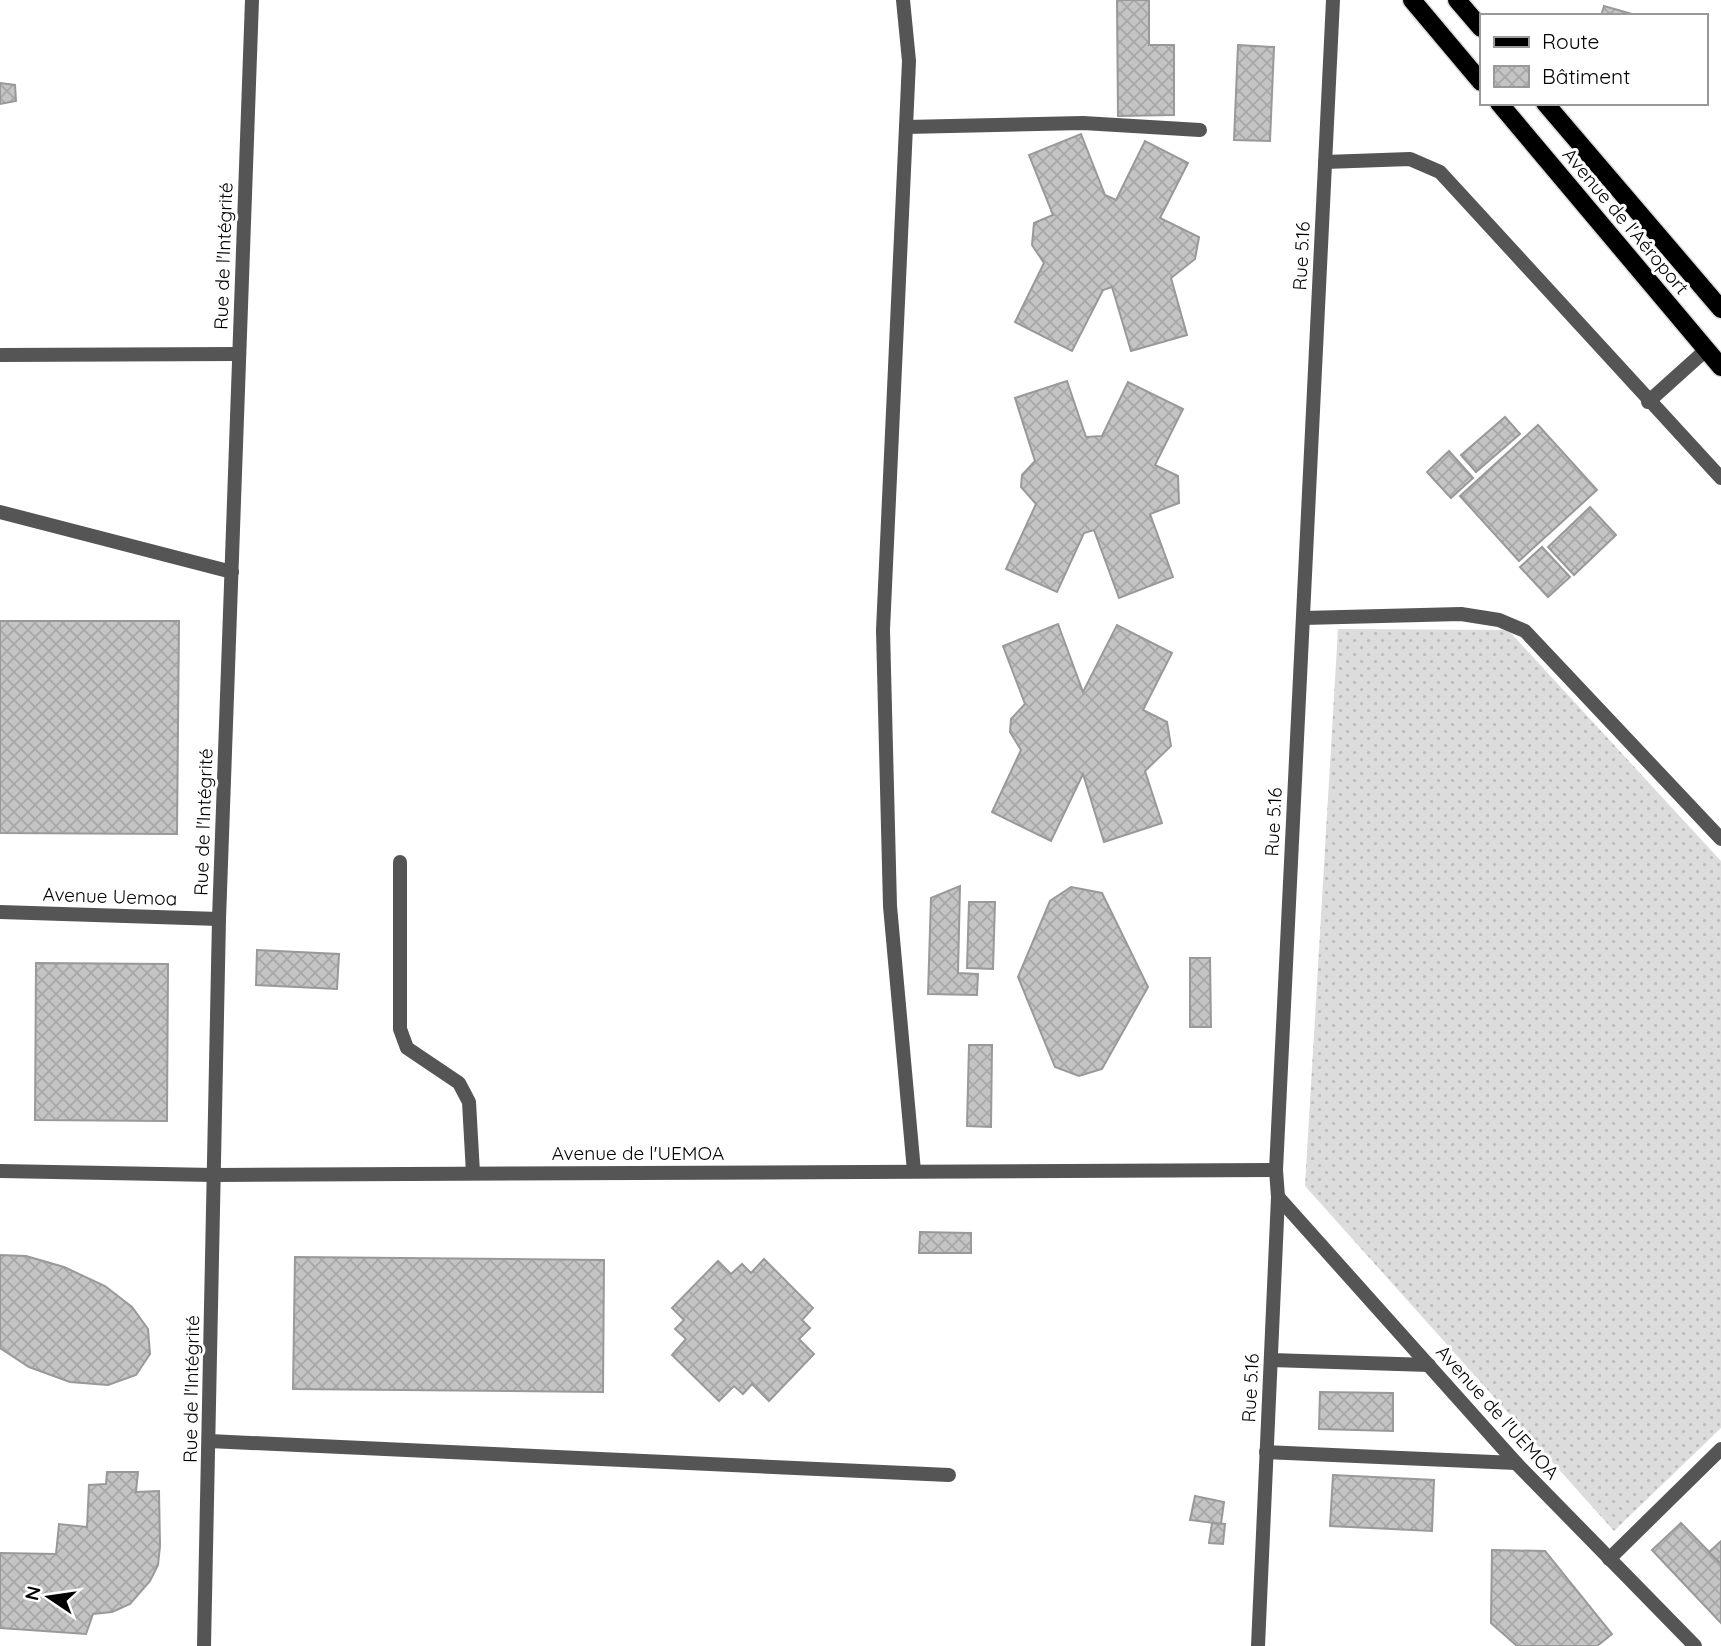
<svg xmlns="http://www.w3.org/2000/svg" width="1721" height="1646" viewBox="0 0 1721 1646" font-family="Quicksand,sans-serif">
	<style>
		.grass { fill: url(#grass-dots) }
		.building { fill: url(#building-cross-hatch); stroke: #999; stroke-width: 2 }
		.lines { fill: none; stroke-linecap: round; stroke-linejoin: round }
		.primary-casing { stroke: #dbdbdb; stroke-width: 21 }
		.lane { stroke: #555; stroke-width: 14 }
		.street { stroke: #555; stroke-width: 14 }
		.primary { stroke: #000; stroke-width: 18 }
		.labels { text-anchor: middle; stroke-width: 6; stroke-linejoin: round; paint-order: stroke }
		.street-label { font-size: 19px; fill: #000; stroke: #fff }
	</style>
	<defs>
		<pattern id="grass-dots" width="8" height="8" patternUnits="userSpaceOnUse" patternTransform="scale(1.75)"><rect width="8" height="8" fill="#dcdcdc"/><path d="M2 2h.1M6 6h.1" fill="none" stroke="#bbb" stroke-width="1.8" stroke-linecap="round"/></pattern>
		<pattern id="building-cross-hatch" width="8" height="8" patternUnits="userSpaceOnUse" patternTransform="scale(1.75)"><rect width="8" height="8" fill="#c4c4c4"/><path d="M0 0l8 8M0 8l8-8" fill="none" stroke="#a7a7a7"/></pattern>
	</defs>
	<rect width="100%" height="100%" fill="#fff"/>
	<polygon class="grass" points="1338,629 1508,630 1721,861 1721,1428 1614,1531 1305,1186"/>
	<g class="building">
		<polygon points="1117,0 1149,0 1149,45 1174,45 1174,115 1118,116"/>
		<polygon points="1604,6 1639,16 1601,16"/>
		<polygon points="1238,45 1274,47 1270,141 1234,140"/>
		<polygon points="0,83 15,85 16,101 0,104"/>
		<polygon points="1081,134 1105,195 1116,200 1145,141 1188,163 1160,218 1199,237 1195,259 1171,278 1187,335 1131,351 1112,287 1103,290 1072,351 1015,322 1044,263 1032,245 1034,223 1053,215 1029,155"/>
		<polygon points="1067,381 1086,437 1102,436 1128,382 1183,409 1155,465 1178,476 1179,503 1150,514 1173,577 1119,598 1094,530 1084,533 1057,592 1006,569 1036,504 1021,487 1022,475 1035,461 1015,398"/>
		<polygon points="1505,417 1520,434 1476,472 1461,455"/>
		<polygon points="1538,425 1597,490 1519,561 1460,496"/>
		<polygon points="1449,451 1473,478 1451,498 1427,472"/>
		<polygon points="1590,507 1616,535 1574,575 1548,547"/>
		<polygon points="1542,547 1570,577 1548,597 1520,567"/>
		<polygon points="0,621 179,621 177,834 0,833"/>
		<polygon points="1058,624 1083,692 1117,625 1172,653 1143,710 1167,722 1171,746 1145,771 1162,823 1104,842 1083,774 1051,841 992,812 1021,750 1010,732 1011,719 1025,704 1003,646"/>
		<polygon points="960,886 958,973 978,974 977,995 928,994 931,898"/>
		<polygon points="1071,887 1102,893 1148,987 1102,1069 1079,1076 1055,1067 1018,977 1050,901"/>
		<polygon points="969,902 995,902 993,969 967,968"/>
		<polygon points="257,950 339,954 337,989 256,985"/>
		<polygon points="1190,958 1210,958 1211,1027 1190,1027"/>
		<polygon points="36,963 168,964 167,1121 35,1120"/>
		<polygon points="969,1045 992,1045 991,1127 967,1126"/>
		<polygon points="920,1232 971,1233 971,1253 919,1253"/>
		<polygon points="0,1255 26,1256 64,1267 105,1286 132,1307 148,1329 150,1354 136,1375 108,1385 70,1382 29,1367 0,1348"/>
		<polygon points="295,1257 604,1260 603,1392 293,1389"/>
		<polygon points="764,1259 813,1308 802,1320 810,1328 799,1339 814,1354 769,1401 752,1384 743,1394 734,1386 719,1401 672,1355 686,1339 675,1329 684,1320 672,1308 718,1261 731,1274 742,1264 751,1273"/>
		<polygon points="1320,1392 1393,1393 1393,1431 1319,1429"/>
		<polygon points="107,1472 138,1472 136,1492 159,1491 160,1546 158,1565 150,1581 130,1604 112,1612 93,1614 86,1634 0,1628 0,1553 56,1554 59,1524 87,1527 89,1485 106,1484"/>
		<polygon points="1333,1475 1434,1480 1432,1531 1330,1526"/>
		<polygon points="1195,1496 1224,1502 1221,1524 1190,1520"/>
		<polygon points="1212,1523 1225,1524 1223,1544 1209,1543"/>
		<polygon points="1681,1523 1721,1564 1721,1623 1652,1550"/>
		<polygon points="1721,1541 1721,1564 1709,1552"/>
		<polygon points="1492,1550 1545,1551 1612,1634 1597,1646 1517,1646 1491,1623"/>
	</g>
	<g class="lines">
		<defs>
			<g id="primary">
				<polyline points="1412,0 1481,82"/>
				<polyline points="1457,0 1481,28"/>
				<polyline points="1499,103 1721,367"/>
				<polyline points="1545,103 1721,309"/>
			</g>
		</defs>
		<use href="#primary" class="primary-casing"/>
		<g class="lane">
			<polyline points="903,0 909,61 883,630 890,906 914,1171"/>
			<polyline points="906,127 1083,123 1200,130"/>
			<polyline points="0,512 232,572"/>
			<polyline points="400,862 400,1029 407,1048 459,1083 469,1102 473,1173"/>
			<polyline points="1271,1360 1429,1365"/>
			<polyline points="1266,1452 1516,1463"/>
		</g>
		<g class="street">
			<polyline points="1325,162 1410,159 1440,172 1721,478"/>
			<polyline points="0,355 239,354"/>
			<polyline points="1648,402 1707,349"/>
			<polyline points="1303,618 1461,614 1499,620 1525,631 1721,839"/>
			<polyline points="0,912 219,919"/>
			<polyline points="0,1171 214,1175 1276,1170"/>
			<polyline points="1278,1197 1516,1463 1695,1646"/>
			<polyline points="209,1441 949,1475"/>
			<polyline points="1609,1559 1721,1449"/>
			<polyline points="204,1646 219,919 252,0"/>
			<polyline points="1258,1646 1278,1197 1276,1170 1333,0"/>
		</g>
		<use href="#primary" class="primary"/>
	</g>
	<g class="labels">
		<g class="street-label">
			<text transform="translate(1626 221) rotate(50)" y="7">Avenue de l'Aéroport</text>
			<text transform="translate(223 256) rotate(-88)" y="7">Rue de l'Intégrité</text>
			<text transform="translate(1301 256) rotate(-87)" y="7">Rue 5.16</text>
			<text transform="translate(203 822) rotate(-88)" y="7">Rue de l'Intégrité</text>
			<text transform="translate(1273 822) rotate(-87)" y="7">Rue 5.16</text>
			<text transform="translate(110 896) rotate(2)" y="7">Avenue Uemoa</text>
			<text x="638" y="1160">Avenue de l'UEMOA</text>
			<text transform="translate(1250 1388) rotate(-87)" y="7">Rue 5.16</text>
			<text transform="translate(191 1389) rotate(-89)" y="7">Rue de l'Intégrité</text>
			<text transform="translate(1498 1412) rotate(48)" y="7">Avenue de l'UEMOA</text>
		</g>
	</g>
	<rect x="1480" y="14" width="228" height="91" fill="#ffffff" stroke="#999999" stroke-width="2"/>
	<rect x="1494" y="37" width="35" height="10" fill="#000000" stroke="#999999" stroke-width="2"/>
	<text x="1542" y="49" font-size="21" fill="#000000">Route</text>
	<rect x="1494" y="66" width="35" height="21" fill="url(#building-cross-hatch)" stroke="#999999" stroke-width="2"/>
	<text x="1542" y="84" font-size="21" fill="#000000">Bâtiment</text>
	<g transform="translate(49 1597) rotate(283)" stroke="#ffffff" stroke-width="5" paint-order="stroke">
	<path d="M0-5L12 26L0 18L-12 26Z" fill="#000000"/>
	<text y="-10" font-size="19" font-weight="bold" text-anchor="middle" fill="#000000">N</text>
	</g>
</svg>
